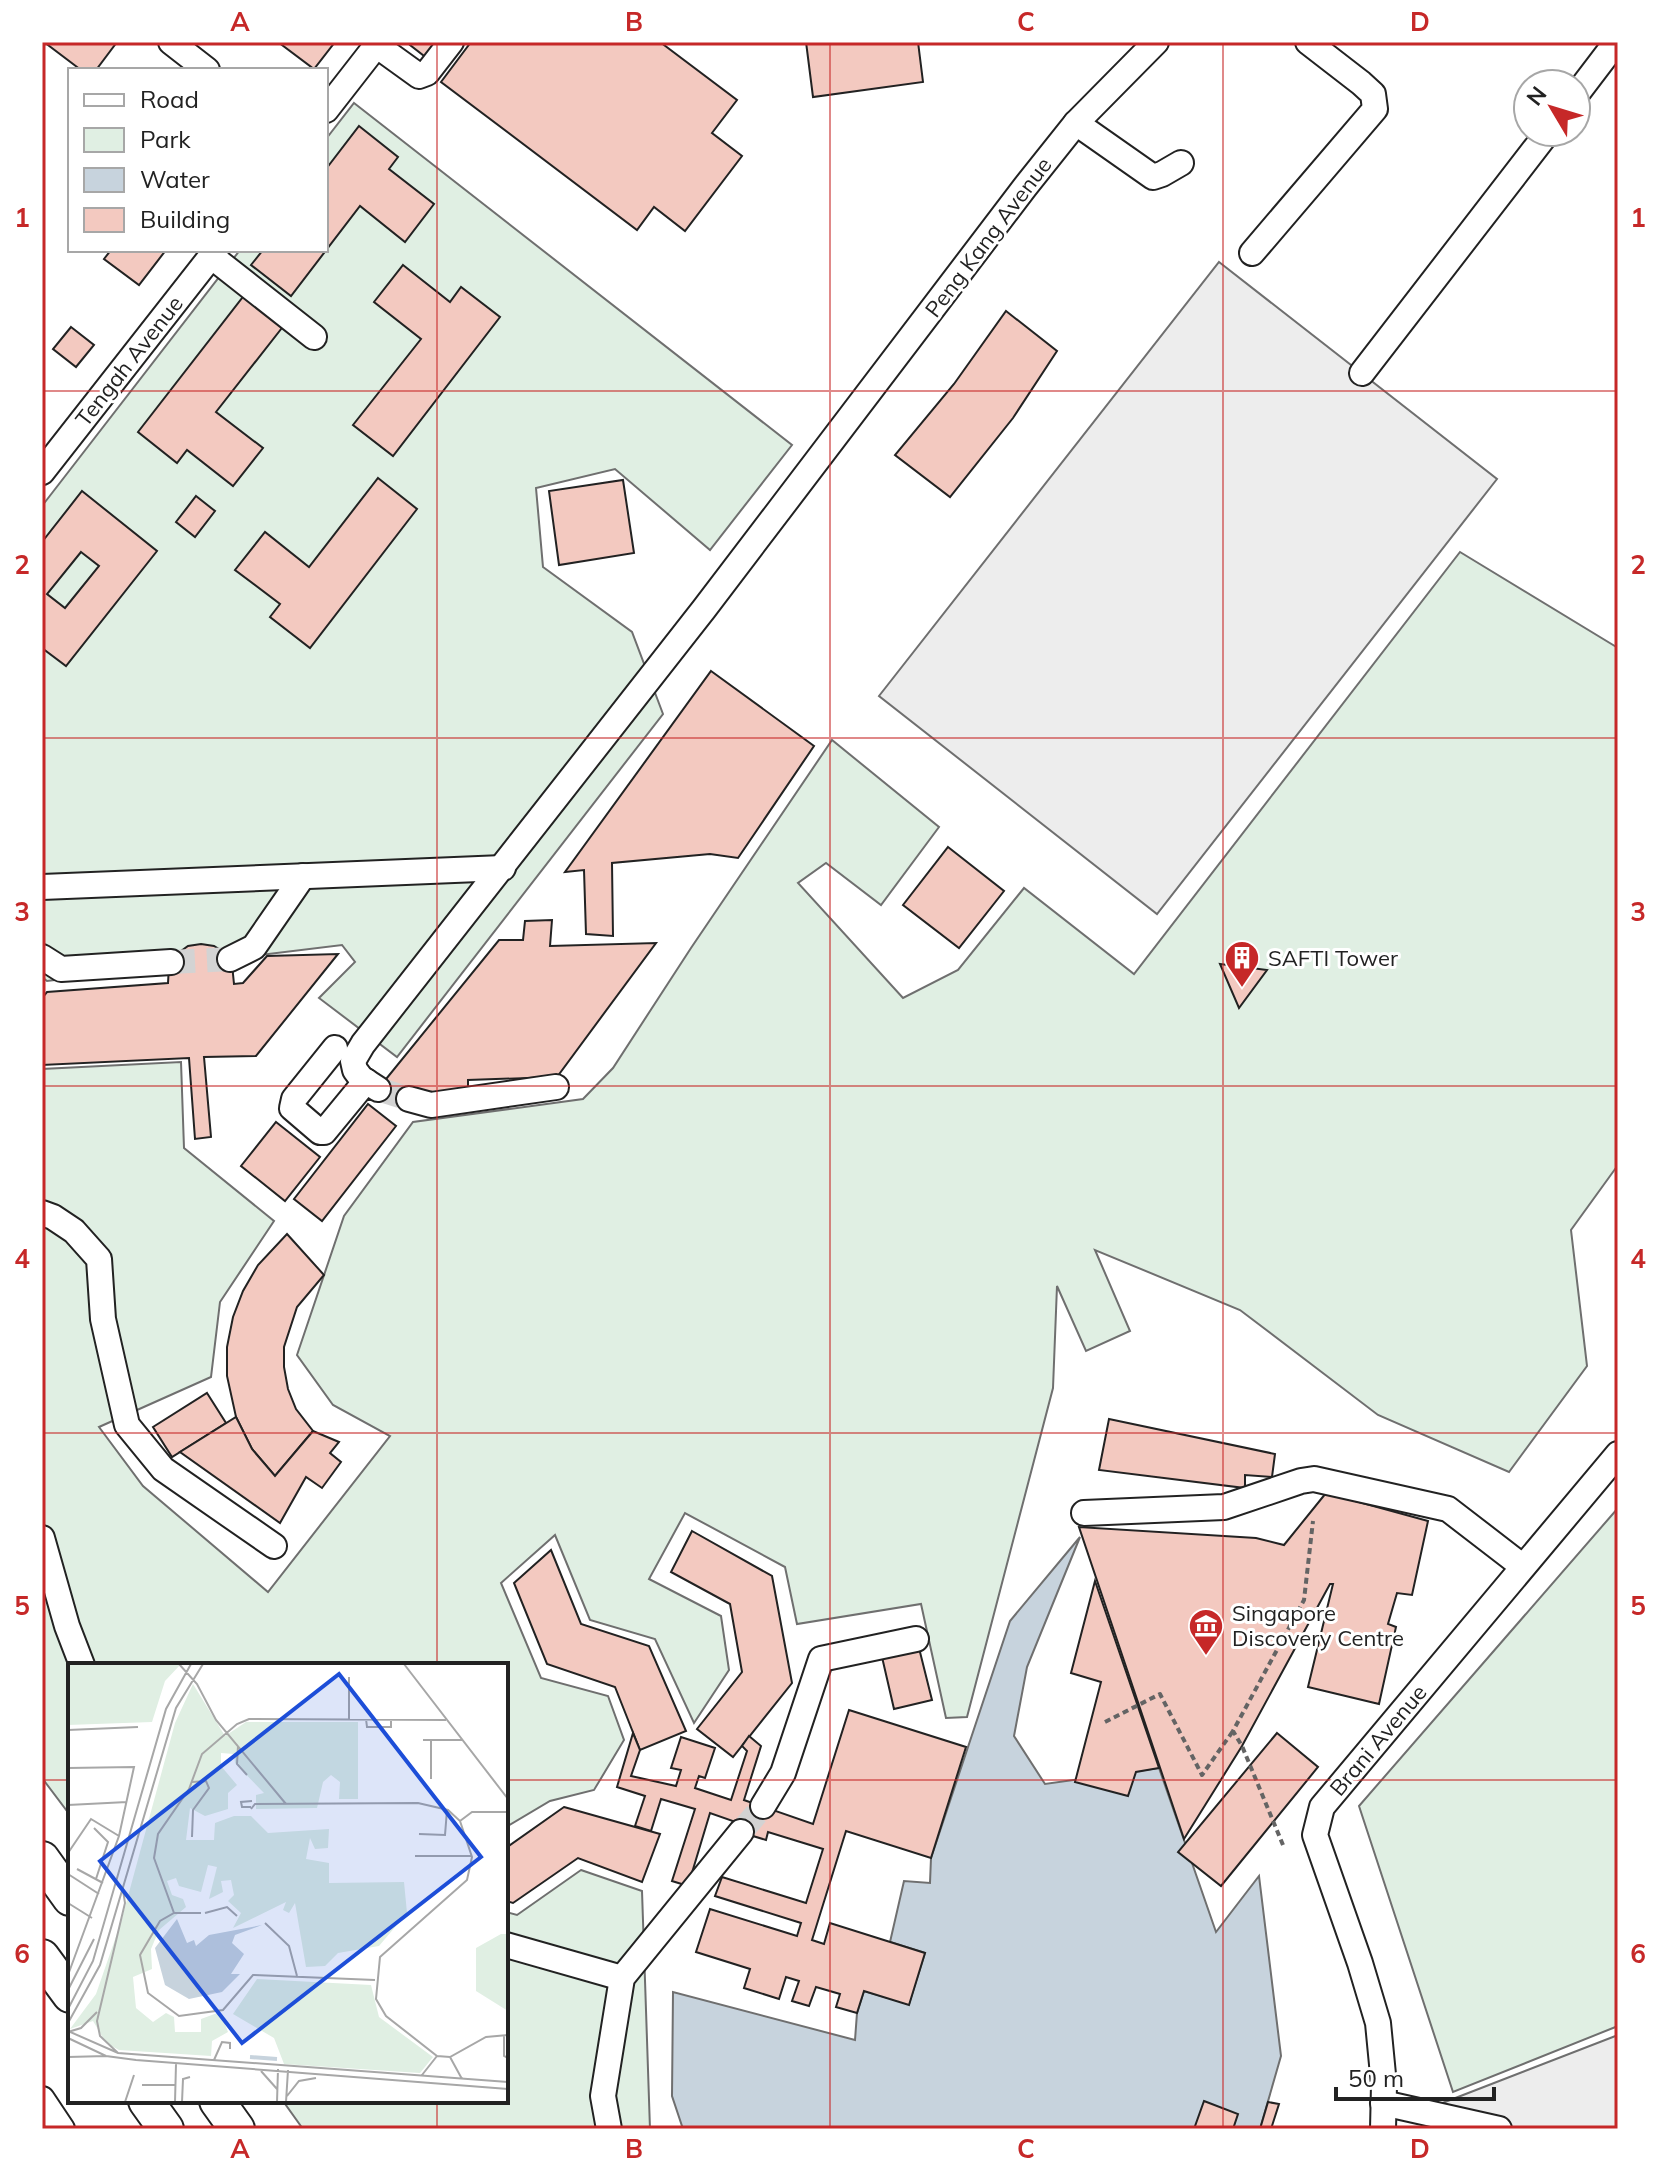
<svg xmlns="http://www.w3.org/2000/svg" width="1660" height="2171" viewBox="0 0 1660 2171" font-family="Mulish,sans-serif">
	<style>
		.green { fill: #e0efe3; stroke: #6f6f6f; stroke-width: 2 }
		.parking { fill: #ededed; stroke: #6f6f6f; stroke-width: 2 }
		.water { fill: #c7d3dd; stroke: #6f6f6f; stroke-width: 2 }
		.building { fill: #f3c9c0; stroke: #222; stroke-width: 2; fill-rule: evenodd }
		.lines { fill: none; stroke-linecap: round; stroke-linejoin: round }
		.minor-tunnel { stroke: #d3d3d3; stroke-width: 24; stroke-dasharray: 24 12; stroke-linecap: butt }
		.minor-casing { stroke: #222; stroke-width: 28 }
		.highway-casing { stroke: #222; stroke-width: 38 }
		.path { stroke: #646464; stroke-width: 4; stroke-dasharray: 6 4; stroke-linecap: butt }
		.minor { stroke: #fff; stroke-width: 24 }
		.highway { stroke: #fff; stroke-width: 34 }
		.grid { fill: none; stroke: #c62828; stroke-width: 2; stroke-opacity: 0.55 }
		.labels { text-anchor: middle; stroke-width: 6; stroke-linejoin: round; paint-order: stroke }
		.street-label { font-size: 22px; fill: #222; stroke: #fff }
		.poi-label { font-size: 22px; fill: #222; stroke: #fff; text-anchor: start }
		.inset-river { fill: none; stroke: #c7d3dd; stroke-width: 4 }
		.inset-road { fill: none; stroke: #a7a7a7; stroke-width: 2 }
		.view { fill: #1d4ed8; fill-opacity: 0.15; stroke: #1d4ed8; stroke-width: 4 }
		.inset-edge { fill: none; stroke: #222; stroke-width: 4 }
		.neatline { fill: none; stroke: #c62828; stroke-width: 3 }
		.grid-label { font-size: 26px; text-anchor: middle; font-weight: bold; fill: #c62828 }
	</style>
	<rect width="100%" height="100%" fill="#fff"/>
	<g class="green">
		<polygon points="354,103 792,445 710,550 615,469 536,488 543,567 632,632 663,714 397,1057 319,998 355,962 342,945 47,981 42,977 42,506 240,250 326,250 326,139"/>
		<polygon points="1460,552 1618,648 1618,1165 1571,1230 1587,1366 1509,1472 1378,1415 1240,1310 1095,1250 1130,1331 1086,1351 1057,1286 1053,1388 967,1717 946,1718 921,1604 797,1624 785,1567 685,1513 649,1579 721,1616 729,1670 694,1723 655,1639 590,1620 555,1535 501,1583 541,1678 608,1696 624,1740 594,1790 550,1801 506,1827 506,1665 70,1665 70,1815 42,1778 42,1069 181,1062 184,1148 274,1221 220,1302 211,1377 99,1427 143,1486 268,1592 390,1436 333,1405 297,1355 344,1216 413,1122 583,1099 613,1068 691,948 832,740 939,827 881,905 826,863 798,883 903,998 958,970 1024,888 1134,974"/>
		<polygon points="1618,1508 1618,2026 1453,2092 1359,1806"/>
		<polygon points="581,1870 642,1891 650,2129 303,2129 283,2101 506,2101 506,1912 517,1915"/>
	</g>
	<g class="parking">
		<polygon points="1219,262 1497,479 1157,914 879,696"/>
		<polygon points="1618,2035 1618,2129 1489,2129 1427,2109"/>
	</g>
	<polygon class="water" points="1080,1537 1027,1667 1014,1736 1045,1784 1159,1768 1216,1932 1259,1876 1281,2056 1260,2129 683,2129 672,2096 673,1992 855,2040 857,2013 864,1991 909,2004 925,1953 890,1942 904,1881 930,1883 931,1858 1010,1621"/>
	<g class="building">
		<polygon points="44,42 117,42 96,70 81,70"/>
		<polygon points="278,42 335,42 314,69"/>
		<polygon points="412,42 440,42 428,59 410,45"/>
		<polygon points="471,42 660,42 737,100 712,133 742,156 685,231 654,207 637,230 441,82"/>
		<polygon points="806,42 918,42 923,82 813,97"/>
		<polygon points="359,126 398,157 389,169 434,204 405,242 360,206 291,296 251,265 263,250 326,250 326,169"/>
		<polygon points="111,250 166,250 139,285 104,259"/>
		<polygon points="403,265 450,302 461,287 500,317 393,456 353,425 421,339 374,302"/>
		<polygon points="246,293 285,324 216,412 263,448 233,486 187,450 177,463 138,432"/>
		<polygon points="1006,311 1057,351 1013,418 950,497 895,455 954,384"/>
		<polygon points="71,327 94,345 76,367 53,349"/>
		<polygon points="378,478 417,509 310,648 270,617 280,604 235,570 265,532 309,567"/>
		<polygon points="623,480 634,553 559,565 549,491"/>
		<path d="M82,491L157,551L66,666L42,648V542ZM81,552L99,566L65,608L47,594Z"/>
		<polygon points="196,496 215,511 195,537 176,522"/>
		<polygon points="711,671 814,746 738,858 710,854 612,863 613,936 586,934 584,870 565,872"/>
		<polygon points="948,847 1004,891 959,948 903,905"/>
		<polygon points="552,920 550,946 656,943 557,1077 468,1080 468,1098 369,1100 499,940 523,940 525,921"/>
		<polygon points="201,944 214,946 225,953 232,964 234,984 243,983 267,956 338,954 256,1056 204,1057 211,1137 195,1139 189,1058 42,1065 42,998 47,992 168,983 169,965 177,954 188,946"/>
		<polygon points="1220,964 1267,970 1239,1008"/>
		<polygon points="368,1104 396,1126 322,1221 294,1199"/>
		<polygon points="276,1122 320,1157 285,1201 241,1166"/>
		<polygon points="287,1234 324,1275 297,1307 284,1347 284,1367 288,1389 296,1409 313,1431 275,1476 252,1449 236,1417 227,1376 227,1347 233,1317 243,1291 258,1265"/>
		<polygon points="207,1393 226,1423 172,1457 153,1427"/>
		<polygon points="236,1417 252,1449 275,1476 313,1431 339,1442 330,1453 341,1462 322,1488 306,1477 280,1523 180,1452"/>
		<polygon points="1109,1419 1275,1454 1272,1477 1245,1475 1245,1488 1099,1470"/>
		<polygon points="1326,1493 1428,1521 1412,1595 1397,1593 1388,1624 1396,1627 1379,1704 1308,1687 1333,1584 1330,1584 1242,1746 1184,1839 1079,1527 1256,1538 1284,1545"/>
		<polygon points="692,1531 772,1576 792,1683 733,1757 697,1729 742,1672 730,1604 671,1572"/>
		<polygon points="551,1550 581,1624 649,1646 686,1731 640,1750 615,1687 547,1664 514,1583"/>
		<polygon points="1095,1581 1159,1768 1136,1772 1128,1796 1075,1782 1101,1682 1071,1673"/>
		<polygon points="919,1648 932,1700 894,1709 882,1657"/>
		<polygon points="849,1710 966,1747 931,1858 846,1831 812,1940 824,1944 830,1923 925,1953 909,2005 864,1991 857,2013 836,2007 840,1994 816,1987 809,2006 792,2001 799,1981 786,1977 779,1999 744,1988 750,1969 696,1952 710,1909 797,1936 801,1923 715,1896 722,1877 806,1903 823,1849 768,1832 766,1840 730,1829 733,1821 710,1813 688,1886 672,1881 695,1809 661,1799 651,1831 635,1826 645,1796 617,1787 633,1733 640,1750 631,1776 676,1786 681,1770 671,1768 681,1737 715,1748 705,1778 699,1776 695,1788 731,1800 747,1751 742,1746 749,1736 761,1746 744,1800 813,1824"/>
		<polygon points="1277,1733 1318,1767 1221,1886 1178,1852"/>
		<polygon points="564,1807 660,1834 642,1882 578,1858 513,1903 506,1901 506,1848"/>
		<polygon points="1204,2101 1238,2114 1233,2129 1194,2129"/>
		<polygon points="1268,2102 1279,2104 1271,2129 1260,2129"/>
	</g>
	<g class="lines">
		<g class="minor-tunnel">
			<polyline points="171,962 230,959"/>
			<polyline points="378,1089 409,1099"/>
			<polyline points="741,1832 763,1806"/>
		</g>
		<defs>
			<g id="minor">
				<polyline points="171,42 207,70"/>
				<polyline points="376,45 419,76 427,73 451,42"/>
				<polyline points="1576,95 1611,49"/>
				<polyline points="326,110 379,42"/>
				<polyline points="1076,123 1153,177 1162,174 1181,163"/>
				<polyline points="1252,253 1375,109 1373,94 1361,83 1308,42"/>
				<polyline points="211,256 314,337"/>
				<polyline points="1362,373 1548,132"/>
				<polyline points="42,472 216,250"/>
				<polyline points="42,887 503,868"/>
				<polyline points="42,957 61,969 171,962"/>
				<polyline points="230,959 254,947 303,876"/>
				<polyline points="335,1048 294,1099 292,1108 320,1132 324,1132 366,1081"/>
				<polyline points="378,1089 361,1078 355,1070 353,1061 363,1044 704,609 1025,187 1076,123 1156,42"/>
				<polyline points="409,1099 431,1105 556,1087"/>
				<polyline points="42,1213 53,1217 74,1231 99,1259 103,1319 127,1425 163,1469 274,1546"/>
				<polyline points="1084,1513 1224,1507 1301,1481 1314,1479 1448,1509 1522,1566"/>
				<polyline points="42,1538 67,1626 82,1665"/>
				<polyline points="763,1806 783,1773 821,1659 916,1639"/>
				<polyline points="506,1945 622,1978"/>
				<polyline points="42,2099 62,2129"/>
				<polyline points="1383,2103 1499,2129"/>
				<polyline points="609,2129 603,2096 622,1978 741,1832"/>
				<polyline points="1383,2129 1384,2085 1378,2023 1360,1963 1315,1835 1322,1807 1618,1454"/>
			</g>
			<g id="highway">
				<polyline points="42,1859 70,1898"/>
				<polyline points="42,1957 70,1995"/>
				<polyline points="146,2101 166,2129"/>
				<polyline points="217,2101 237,2129"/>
			</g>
		</defs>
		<use href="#minor" class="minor-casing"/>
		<use href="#highway" class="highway-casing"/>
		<g class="path">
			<polyline points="1105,1722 1160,1694 1202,1775 1233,1731"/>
			<polyline points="1283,1845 1242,1746 1233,1731 1304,1600 1313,1521"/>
		</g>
		<use href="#minor" class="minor"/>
		<use href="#highway" class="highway"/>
	</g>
	<path class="grid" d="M437,42V1665M830,42V2129M1223,42V2129M42,391H1618M42,738H1618M42,1086H1618M42,1433H1618M42,1780H70M506,1780H1618M437,2101V2129"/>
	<defs>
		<symbol id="building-pin" viewBox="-11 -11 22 30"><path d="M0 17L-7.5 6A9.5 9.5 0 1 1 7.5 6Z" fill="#c62828" stroke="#fff"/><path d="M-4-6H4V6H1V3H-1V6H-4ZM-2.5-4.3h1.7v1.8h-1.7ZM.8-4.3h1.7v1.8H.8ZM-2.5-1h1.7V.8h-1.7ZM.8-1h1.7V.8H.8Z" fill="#fff"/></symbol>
		<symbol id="museum-pin" viewBox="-11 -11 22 30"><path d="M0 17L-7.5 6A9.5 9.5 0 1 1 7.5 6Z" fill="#c62828" stroke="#fff"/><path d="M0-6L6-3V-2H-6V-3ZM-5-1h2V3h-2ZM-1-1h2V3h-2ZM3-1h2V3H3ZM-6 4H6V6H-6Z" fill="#fff"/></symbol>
	</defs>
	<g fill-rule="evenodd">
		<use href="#building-pin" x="1222" y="938" width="40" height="54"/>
		<use href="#museum-pin" x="1186" y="1606" width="40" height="54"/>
	</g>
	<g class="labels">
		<g class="street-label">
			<text transform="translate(988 237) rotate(-53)" y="8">Peng Kang Avenue</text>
			<text transform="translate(129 361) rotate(-52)" y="8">Tengah Avenue</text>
			<text transform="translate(1378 1740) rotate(-50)" y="8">Brani Avenue</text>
		</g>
		<g class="poi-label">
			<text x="1268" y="966">SAFTI Tower</text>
			<text x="1232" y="1621">Singapore<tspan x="1232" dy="25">Discovery Centre</tspan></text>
		</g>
	</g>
	<g transform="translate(68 1663)">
		<rect width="440" height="440" fill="#fff"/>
		<path d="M0,1H113L97,18L84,59L0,62ZM125,21L157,73L178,59H290V136H271L272,119L263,112L255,119L249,145L188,146V132L196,130L167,100L166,91L153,90V103L169,122L160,130V146L137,153L122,145L118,177H146L147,160L166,153H183L200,170L261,166L260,185L247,186L242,175L238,196L261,200V220L336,219L339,250L311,283L270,290L257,303L238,304L227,240L221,250L215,247L218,239L165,265L173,250L160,238L166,232L163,217L153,218L155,229L141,236L149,204L140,202L133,229L111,223L108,215L99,218L104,232L115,236L118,244L91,267L83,286L84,306L65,314L68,345L85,359L98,350L106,354L107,369H133V356L152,349L160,369L144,378L143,393L51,387L38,380L25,358L2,366L28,331L53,259L107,60ZM433,271H440V348L408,328V285ZM189,316L303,322L311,354L365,394L352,410L216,401L206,375L165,351Z" fill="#e0efe3"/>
		<path d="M109,256L119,280L126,277L128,283L141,272L194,262L167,272L164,280L176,291L163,311H172L154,329L121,336L97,322L87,285Z" fill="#c7d3dd"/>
		<path class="inset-river" d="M182,394L209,396"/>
		<path class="inset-road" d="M111,1L129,21L148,57L218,141M336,1L440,136M281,14V56M298,56L299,64H323V56M0,67L70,64M355,77H395M363,77V116M170,83L169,101L179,112M0,105L66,104L51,173L0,312M0,142L59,139M183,144H174L173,139L184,138M183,146L187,141L350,140L380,147L392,158L404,194L399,217L312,294L308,336L318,353L369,393L382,394L418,374L440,372M392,158L404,149H440M26,165L40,179L28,216M351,171L377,172L379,147M124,174L125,147L141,125L138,118L124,119M0,190L23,156L51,173M347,193H404M9,206L35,220M0,211L31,231M0,240L24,255M106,250L86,195L90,171L121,126L134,91L169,61L181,56L378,57M133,250H106L92,258L72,292L80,330L111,353L155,347L185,312L307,317M137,250L159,244L169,253M197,260L221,283L229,313M0,327L26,276M0,346L25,298L98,46L123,1M0,360L32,302L108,45L135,1M0,368L50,390L440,419M0,369L13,365L29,349M436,372V393L440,395M0,375L38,393L68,397L440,426M50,390L32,373L29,358L57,240L55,227M0,394L38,393M382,394L394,416M146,397L154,379L162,380V386M193,408L209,426M354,412L369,393M74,422H107M219,433L231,418L248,415M57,439L66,412M107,439L108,401M114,439L115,416L122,414M209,439L210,406M218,439L220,407"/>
		<path class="view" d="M271,11L413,194L174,380L32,198Z"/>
		<rect width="440" height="440" class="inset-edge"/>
	</g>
	<rect width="1660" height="2171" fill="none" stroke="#ffffff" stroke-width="88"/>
	<rect x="68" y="68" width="260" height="184" fill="#ffffff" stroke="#a7a7a7" stroke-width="2"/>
	<rect x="84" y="94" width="40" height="12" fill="#ffffff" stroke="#a7a7a7" stroke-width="2"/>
	<text x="140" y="108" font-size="24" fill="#222222">Road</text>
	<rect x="84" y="128" width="40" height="24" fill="#e0efe3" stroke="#a7a7a7" stroke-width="2"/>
	<text x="140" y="148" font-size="24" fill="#222222">Park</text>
	<rect x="84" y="168" width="40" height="24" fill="#c7d3dd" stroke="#a7a7a7" stroke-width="2"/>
	<text x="140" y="188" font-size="24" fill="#222222">Water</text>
	<rect x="84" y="208" width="40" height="24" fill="#f3c9c0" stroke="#a7a7a7" stroke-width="2"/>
	<text x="140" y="228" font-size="24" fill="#222222">Building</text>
	<g transform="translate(1552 108) rotate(308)"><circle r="38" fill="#ffffff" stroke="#a7a7a7" stroke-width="2"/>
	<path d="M0-6L14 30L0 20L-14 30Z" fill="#c62828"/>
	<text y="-12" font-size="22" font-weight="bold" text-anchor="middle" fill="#222222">N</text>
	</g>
	<path d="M1336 2087v12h158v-12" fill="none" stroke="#222222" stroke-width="4"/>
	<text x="1348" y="2087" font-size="24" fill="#222222" stroke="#ffffff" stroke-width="6" paint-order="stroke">50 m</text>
	<rect x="44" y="44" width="1572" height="2083" class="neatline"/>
	<g class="grid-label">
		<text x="240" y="31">A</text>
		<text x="634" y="31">B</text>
		<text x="1026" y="31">C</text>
		<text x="1420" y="31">D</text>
		<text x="22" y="227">1</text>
		<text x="1638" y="227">1</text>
		<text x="22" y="574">2</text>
		<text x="1638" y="574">2</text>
		<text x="22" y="921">3</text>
		<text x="1638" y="921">3</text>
		<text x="22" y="1268">4</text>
		<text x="1638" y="1268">4</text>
		<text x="22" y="1615">5</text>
		<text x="1638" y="1615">5</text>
		<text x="22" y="1963">6</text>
		<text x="1638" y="1963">6</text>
		<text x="240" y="2158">A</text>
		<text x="634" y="2158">B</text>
		<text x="1026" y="2158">C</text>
		<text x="1420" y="2158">D</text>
	</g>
</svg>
